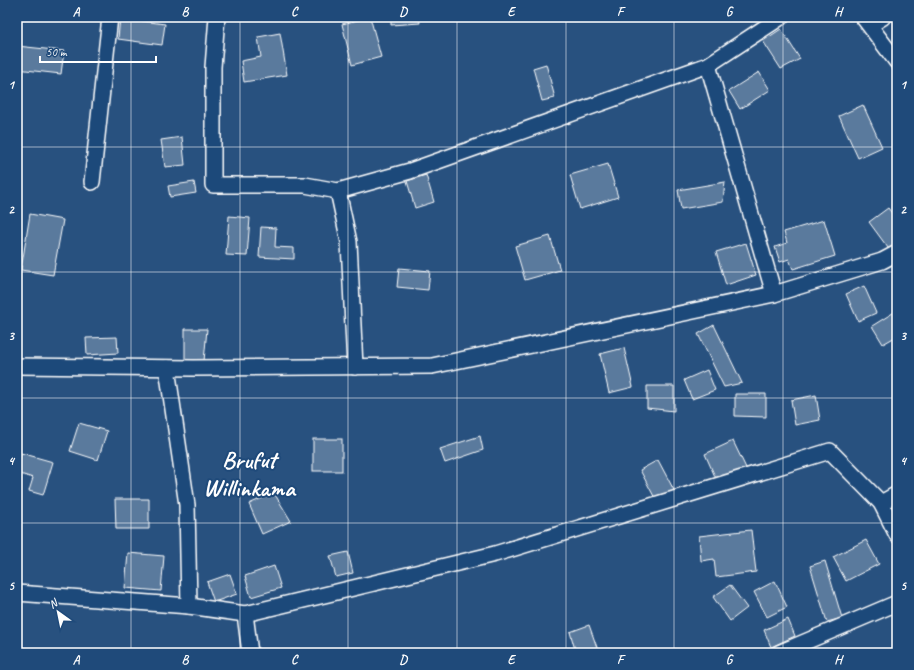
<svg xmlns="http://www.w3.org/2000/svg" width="914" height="670" viewBox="0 0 914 670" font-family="Caveat,sans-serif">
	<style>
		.building { fill: #5a7a9d; stroke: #fff }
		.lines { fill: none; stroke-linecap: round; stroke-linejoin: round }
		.minor-casing { stroke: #fff; stroke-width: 18 }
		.minor { stroke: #1f4a7a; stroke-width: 15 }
		.grid { fill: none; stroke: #fff; stroke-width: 1; stroke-opacity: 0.55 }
		.labels { text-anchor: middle; stroke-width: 4; stroke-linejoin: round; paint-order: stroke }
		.district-label { font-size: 24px; font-weight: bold; fill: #fff; stroke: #1f4a7a }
		.neatline { fill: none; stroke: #fff; stroke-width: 1.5 }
		.grid-label { font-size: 13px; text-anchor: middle; font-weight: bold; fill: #fff }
	</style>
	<rect width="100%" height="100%" fill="#28517f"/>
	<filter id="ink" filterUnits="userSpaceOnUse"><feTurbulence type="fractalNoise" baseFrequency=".025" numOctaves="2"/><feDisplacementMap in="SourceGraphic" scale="8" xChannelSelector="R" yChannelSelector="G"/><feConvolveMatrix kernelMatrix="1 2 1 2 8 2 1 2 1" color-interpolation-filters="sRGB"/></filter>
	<g filter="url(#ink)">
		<g class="building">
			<polygon points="370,17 381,57 352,65 342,24"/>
			<polygon points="391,17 419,17 420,23 391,25"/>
			<polygon points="572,17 584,17 574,21"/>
			<polygon points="120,18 165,24 162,45 118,39"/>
			<polygon points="781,29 800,59 781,69 763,41"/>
			<polygon points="280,33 287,75 244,82 241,61 261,57 258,37"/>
			<polygon points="17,46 64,51 61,74 17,69"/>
			<polygon points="546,64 555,98 542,101 533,68"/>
			<polygon points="759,72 770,90 740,109 729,91"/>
			<polygon points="863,105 882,147 858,158 839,116"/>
			<polygon points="182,137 185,165 165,167 161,140"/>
			<polygon points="608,164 618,197 580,209 570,175"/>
			<polygon points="426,175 434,202 415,208 407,181"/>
			<polygon points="194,182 196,193 170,197 168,186"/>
			<polygon points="725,182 723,202 681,209 678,190"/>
			<polygon points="888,208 897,220 897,248 891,252 869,222"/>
			<polygon points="30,214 63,220 53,275 21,270"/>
			<polygon points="229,216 250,218 247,256 226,255"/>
			<polygon points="824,220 835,256 793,269 789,259 780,262 775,247 787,243 784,232"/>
			<polygon points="261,227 276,228 275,247 294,248 294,259 259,257"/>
			<polygon points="550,236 560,270 525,280 515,246"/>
			<polygon points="746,243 756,275 726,285 716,252"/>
			<polygon points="399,268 430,271 428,290 397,287"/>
			<polygon points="864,286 876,313 858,321 846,294"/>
			<polygon points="896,311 897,336 883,344 872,326"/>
			<polygon points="714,325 742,383 724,387 698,334"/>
			<polygon points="185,329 207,329 204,361 185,361"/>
			<polygon points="117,337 118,353 87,355 86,338"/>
			<polygon points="624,348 633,387 609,393 600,354"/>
			<polygon points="707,370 715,390 692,399 684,380"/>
			<polygon points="647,386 674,386 674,411 647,408"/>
			<polygon points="735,394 766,394 766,417 735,416"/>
			<polygon points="816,395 820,420 795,425 791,400"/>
			<polygon points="79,423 107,431 98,460 70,451"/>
			<polygon points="480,436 483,450 445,463 440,449"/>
			<rect x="313" y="439" width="29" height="32"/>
			<polygon points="733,441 746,468 717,481 705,454"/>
			<polygon points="21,453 53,462 43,495 29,491 33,478 17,473"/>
			<polygon points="658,460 676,494 658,504 640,470"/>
			<polygon points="274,493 291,521 262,534 249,504"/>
			<polygon points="115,499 149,499 149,529 116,529"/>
			<polygon points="751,530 756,572 716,577 714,559 701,561 699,536"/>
			<polygon points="866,540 879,564 846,581 833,557"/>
			<polygon points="348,552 353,573 336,577 330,556"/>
			<polygon points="128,553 164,556 161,591 125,588"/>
			<polygon points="825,561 842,618 827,622 810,566"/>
			<polygon points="274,566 281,588 251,597 245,576"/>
			<polygon points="230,574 237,594 214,602 207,582"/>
			<polygon points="775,581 787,607 767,617 754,592"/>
			<polygon points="730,585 747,608 730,621 713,597"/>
			<polygon points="788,619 795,636 771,647 764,630"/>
			<polygon points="589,625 599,653 576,653 570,632"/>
		</g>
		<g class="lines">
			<defs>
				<g id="minor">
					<polyline points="217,17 213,67 213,185 305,185 338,191 410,171 708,65 781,17"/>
					<polyline points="863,17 897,62"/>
					<polyline points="870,25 883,17"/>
					<polyline points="708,65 774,294"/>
					<polyline points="92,182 110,17"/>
					<polyline points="338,191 349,242 355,367"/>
					<polyline points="17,366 193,368 432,366 774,294 882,261 897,253"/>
					<polyline points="167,368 187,505 189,606"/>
					<polyline points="897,494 881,503 897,535"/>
					<polyline points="17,593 189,606 245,614 495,554 830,451 881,503"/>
					<polyline points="245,614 250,653"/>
					<polyline points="779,653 897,603"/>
				</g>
			</defs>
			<use href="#minor" class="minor-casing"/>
			<use href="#minor" class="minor"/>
		</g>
	</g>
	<path class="grid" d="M131,17V653M240,17V653M348,17V653M457,17V653M566,17V653M674,17V653M783,17V653M17,147H897M17,272H897M17,398H897M17,523H897"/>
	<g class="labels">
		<g class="district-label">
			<text x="249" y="468">Brufut<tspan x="249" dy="28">Willinkama</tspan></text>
		</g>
	</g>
	<rect width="914" height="670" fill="none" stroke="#1f4a7a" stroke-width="44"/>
	<g transform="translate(58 612) rotate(327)" stroke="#1f4a7a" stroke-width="3" paint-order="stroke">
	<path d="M0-3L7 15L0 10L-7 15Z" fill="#ffffff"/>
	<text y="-6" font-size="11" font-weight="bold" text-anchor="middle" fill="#ffffff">N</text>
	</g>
	<path d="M40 56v6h116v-6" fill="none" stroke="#ffffff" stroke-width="2"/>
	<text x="46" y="56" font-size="12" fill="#ffffff" stroke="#1f4a7a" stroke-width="3" paint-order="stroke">50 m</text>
	<rect x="22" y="22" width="870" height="626" class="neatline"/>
	<g class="grid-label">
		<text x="76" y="16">A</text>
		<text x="185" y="16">B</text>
		<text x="294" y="16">C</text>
		<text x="403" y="16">D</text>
		<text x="511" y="16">E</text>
		<text x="620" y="16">F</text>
		<text x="729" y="16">G</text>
		<text x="838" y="16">H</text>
		<text x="11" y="89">1</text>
		<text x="903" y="89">1</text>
		<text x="11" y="214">2</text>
		<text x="903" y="214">2</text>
		<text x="11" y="340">3</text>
		<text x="903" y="340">3</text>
		<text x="11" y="465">4</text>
		<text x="903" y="465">4</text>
		<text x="11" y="590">5</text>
		<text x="903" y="590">5</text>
		<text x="76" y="664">A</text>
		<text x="185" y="664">B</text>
		<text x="294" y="664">C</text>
		<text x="403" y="664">D</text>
		<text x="511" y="664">E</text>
		<text x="620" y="664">F</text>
		<text x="729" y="664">G</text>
		<text x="838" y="664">H</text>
	</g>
</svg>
